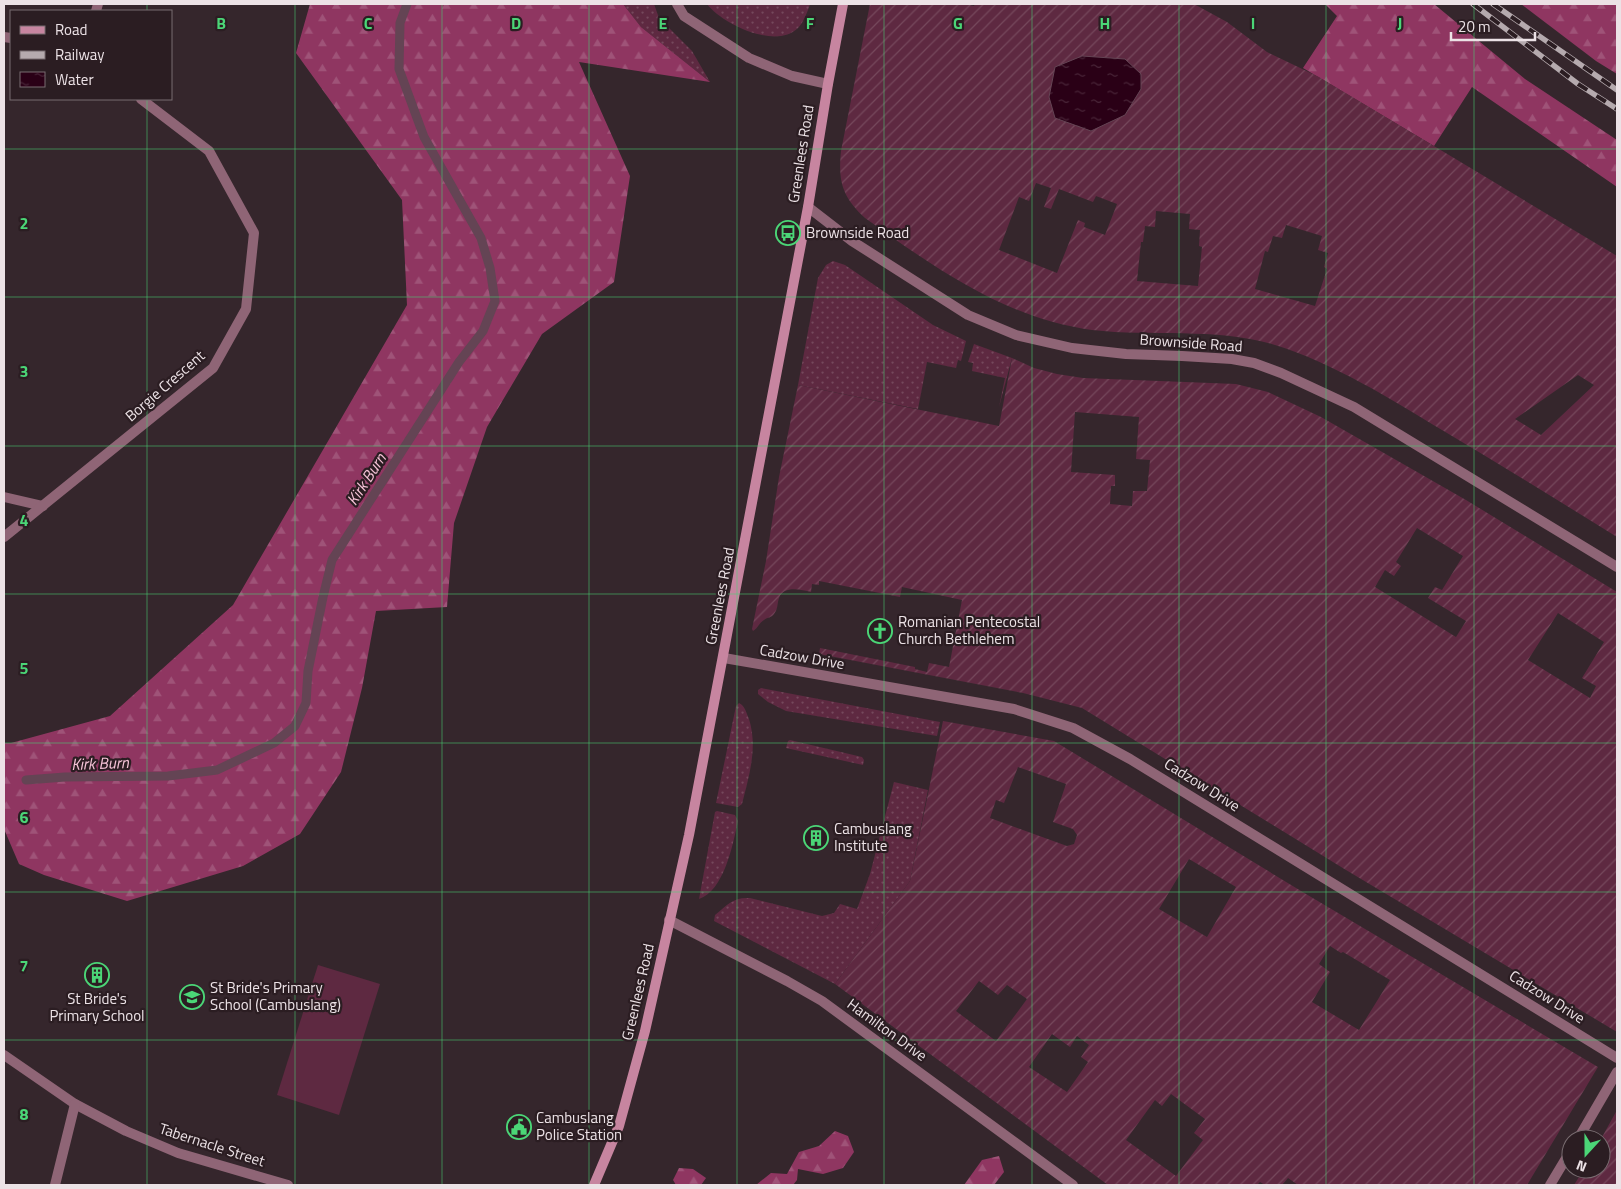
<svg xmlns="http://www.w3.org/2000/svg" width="1621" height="1189" viewBox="0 0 1621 1189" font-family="'Titillium Web',sans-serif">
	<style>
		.grass { fill: url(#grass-dots) }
		.forest { fill: url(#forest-firs) }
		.garden { fill: url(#garden-furrows); fill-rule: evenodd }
		.pitch { fill: #5e2941 }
		.water { fill: url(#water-ripples); stroke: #644454 }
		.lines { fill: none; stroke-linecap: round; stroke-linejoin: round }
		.stream { stroke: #644454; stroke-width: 9 }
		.minor { stroke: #8f6576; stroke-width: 10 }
		.tertiary { stroke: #8f6576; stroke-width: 10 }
		.secondary { stroke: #c785a0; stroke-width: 10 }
		.rail-casing { stroke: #b5aaae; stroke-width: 5.5 }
		.rail { stroke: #2b1d22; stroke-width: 4; stroke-dasharray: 11; stroke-linecap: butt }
		.grid { fill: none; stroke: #4bd677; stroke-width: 1; stroke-opacity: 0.55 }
		.labels { text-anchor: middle; stroke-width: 4.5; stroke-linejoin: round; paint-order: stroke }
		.street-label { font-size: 15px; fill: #ece2e6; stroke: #2b1d22 }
		.poi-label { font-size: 15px; fill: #ece2e6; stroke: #2b1d22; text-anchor: start }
		.water-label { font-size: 16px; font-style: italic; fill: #f6c3d7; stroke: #2b1d22 }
		.grid-label { font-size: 16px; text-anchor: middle; font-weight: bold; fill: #4bd677; stroke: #2b1d22; stroke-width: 4.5; stroke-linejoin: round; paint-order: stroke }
	</style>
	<defs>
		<pattern id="grass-dots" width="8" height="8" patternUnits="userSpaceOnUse" patternTransform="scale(1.25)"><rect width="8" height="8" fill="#5e2941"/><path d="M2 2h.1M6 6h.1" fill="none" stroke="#75485c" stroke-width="1.8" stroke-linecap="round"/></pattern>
		<pattern id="forest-firs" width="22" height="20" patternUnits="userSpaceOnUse" patternTransform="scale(1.25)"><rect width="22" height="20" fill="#8f3661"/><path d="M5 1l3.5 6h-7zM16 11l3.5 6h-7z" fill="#9f5378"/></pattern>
		<pattern id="garden-furrows" width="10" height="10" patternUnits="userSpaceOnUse" patternTransform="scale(1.25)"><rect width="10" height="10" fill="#5e2941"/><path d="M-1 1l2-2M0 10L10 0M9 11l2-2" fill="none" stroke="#75485c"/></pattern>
		<pattern id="water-ripples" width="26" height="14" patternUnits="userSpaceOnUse" patternTransform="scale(1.25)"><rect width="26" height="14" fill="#2a0016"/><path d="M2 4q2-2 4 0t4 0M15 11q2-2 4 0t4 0" fill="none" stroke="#492538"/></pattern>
	</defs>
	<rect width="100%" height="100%" fill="#35262c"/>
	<g class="grass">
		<polygon points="623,4 654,4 659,18 692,51 710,82 641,27"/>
		<path d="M707,4H810C808,11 803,23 798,28C776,50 722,24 707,4Z"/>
		<polygon points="833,261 845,265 933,325 966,341 961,361 958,360 956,368 927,362 918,409 798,385 818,278 826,265"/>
		<polygon points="974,344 1012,358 999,407 1005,378 972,371 973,363 968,362"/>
		<polygon points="761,688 940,722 937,736 786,711 768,702 758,694 758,690"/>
		<path d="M739,703C745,706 746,712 749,719C758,748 749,776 742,804L738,807L716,803L736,706Z"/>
		<polygon points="790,740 862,757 864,760 863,765 786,748 788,741"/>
		<path d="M894,782L928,790L910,881L835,984L714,921L715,915C727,905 733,897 750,898L822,916L834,913L840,904L857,909L870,874Z"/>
		<path d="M717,811L735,815L738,821C733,844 724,891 699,899L715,812Z"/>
	</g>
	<g class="forest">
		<polygon points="310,4 623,4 641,27 710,82 579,62 630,176 614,282 542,334 487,427 454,523 447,607 376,611 362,688 341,772 300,834 243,866 127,901 44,875 19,864 4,829 4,743 11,743 110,716 233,605 407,305 402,200 296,53"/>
		<polygon points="1325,4 1434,4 1525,79 1617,140 1617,187 1472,87 1434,146 1303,68 1337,16"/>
		<polygon points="1521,4 1617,4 1617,74 1596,61"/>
		<polygon points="835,1131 848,1136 854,1152 843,1168 823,1174 798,1169 797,1180 793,1185 756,1185 771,1173 787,1174 799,1152 819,1146"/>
		<polygon points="999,1156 1004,1172 994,1185 964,1185 982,1160"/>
		<polygon points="679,1168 693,1169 706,1178 701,1185 676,1185 673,1180"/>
	</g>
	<g class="garden">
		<path d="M870,4H965L974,6L975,4H1194L1227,22L1267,52L1319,77L1617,256V537C1559,501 1501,465 1442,430C1391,399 1333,363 1275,345C1216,327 1153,337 1092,330C1006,319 934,267 865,218C842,197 838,181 841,151ZM1036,183L1051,188L1044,207L1051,209L1059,189L1093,202L1096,196L1117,204L1105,235L1084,227L1085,223L1078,220L1057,273L999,250L1019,197L1029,201ZM1156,211L1190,214L1189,229L1200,230L1199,246L1202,247L1198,286L1137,281L1141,242H1143L1145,226L1155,227ZM1286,225L1322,236L1318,250L1328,253L1324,267L1327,269L1315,306L1255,289L1265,251L1268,252L1273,236L1282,238ZM1578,375L1594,385L1541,435L1515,419Z"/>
		<path d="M1012,358L1034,368L1057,374L1083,378L1236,384L1268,392L1321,417L1466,500L1617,592V1032L1346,870L1082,708L1023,693L819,654L820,648L915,667V669L927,672L929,663L949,667L962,600L902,587L900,597L819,581V585L812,584L811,592C801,590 784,585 779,598C777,604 778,609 774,614C771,618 768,617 764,620C759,623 758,628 753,631L752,629L766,561L779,477L798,385L999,426ZM1075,412L1139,417L1136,459L1150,460L1147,491H1133L1132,506L1110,504L1111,486H1115V475L1071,472ZM1417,528L1463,556L1442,590L1435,587L1428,598L1466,621L1456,637L1375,587L1385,570L1394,576L1401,566L1396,562ZM1558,613L1604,642L1582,678L1596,686L1590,698L1528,660Z"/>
		<path d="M943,721L1054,741L1306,894L1598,1067L1527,1185H1298L1288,1178L1282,1185H1265L1260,1182L1257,1185H1108L835,984L910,881ZM1018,767L1066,784L1053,822L1073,829L1077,835L1074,844L1067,846L990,818L996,800L1004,803ZM1189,859L1236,887L1207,937L1159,909ZM1330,946L1341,953L1343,952L1390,980L1359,1030L1312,1002L1330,972L1319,964ZM979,981L998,995L1007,985L1027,999L996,1041L956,1011ZM1052,1034L1070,1047L1077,1036L1089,1045L1081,1057L1088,1062L1067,1092L1029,1067ZM1171,1094L1205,1119L1194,1133L1203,1140L1176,1176L1126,1140L1155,1100L1162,1106Z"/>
		<polygon points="1617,1110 1617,1185 1574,1185 1584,1169 1601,1169 1601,1139"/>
	</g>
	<polygon class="pitch" points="318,965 380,984 339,1115 277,1095"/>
	<polygon class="water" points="1082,56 1125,59 1141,74 1141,89 1125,115 1091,131 1055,118 1049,97 1055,67"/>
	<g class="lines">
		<polyline class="stream" points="26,780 65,777 168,776 217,770 274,743 295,726 306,703 308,671 323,597 332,560 459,362 483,331 495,301 490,268 481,238 424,137 399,69 400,23 407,4"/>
		<g class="minor">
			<polyline points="677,4 684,16 749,58 792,76 828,84"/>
			<polyline points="96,11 98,4"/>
			<polyline points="4,37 11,38"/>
			<polyline points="4,497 43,506"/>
			<polyline points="4,537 213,368 246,309 254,233 209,151 141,99"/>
			<polyline points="724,658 1014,709 1073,728 1130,759 1617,1058"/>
			<polyline points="669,920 787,981 822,1001 1073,1185"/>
			<polyline points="4,1055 75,1104 126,1131 178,1153 288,1185"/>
			<polyline points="1578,1139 1617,1072"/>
			<polyline points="55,1185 75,1104"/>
			<polyline points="1550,1185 1571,1150"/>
		</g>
		<polyline class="tertiary" points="808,207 852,241 968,315 1016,335 1072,348 1126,354 1182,356 1232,359 1254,363 1281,373 1354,407 1617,567"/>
		<polyline class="secondary" points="594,1185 619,1126 645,1031 689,835 808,207 828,84 843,4"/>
		<defs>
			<g id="rail">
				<polyline points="1473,4 1578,84 1617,109"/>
				<polyline points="1493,4 1617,90"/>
			</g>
		</defs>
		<use href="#rail" class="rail-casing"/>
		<use href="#rail" class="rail"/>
	</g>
	<path class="grid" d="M147,4V11M295,4V1185M442,4V1185M589,4V1185M737,4V1185M884,4V1185M1032,4V1185M1179,4V1185M1326,4V1185M1474,4V1185M147,99V1185M4,149H1617M4,297H1617M4,446H1617M4,594H1617M4,743H1617M4,892H1617M4,1040H1617"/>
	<defs>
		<symbol id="bus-ring" viewBox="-11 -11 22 22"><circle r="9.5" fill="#2b1d22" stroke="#4bd677" stroke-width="1.5"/><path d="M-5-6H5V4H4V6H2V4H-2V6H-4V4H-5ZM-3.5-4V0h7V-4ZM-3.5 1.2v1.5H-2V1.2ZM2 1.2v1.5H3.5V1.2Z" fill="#4bd677"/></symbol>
		<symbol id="church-ring" viewBox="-11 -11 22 22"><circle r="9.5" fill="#2b1d22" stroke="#4bd677" stroke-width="1.5"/><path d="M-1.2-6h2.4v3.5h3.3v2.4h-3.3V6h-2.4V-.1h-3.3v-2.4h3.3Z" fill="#4bd677"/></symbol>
		<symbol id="building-ring" viewBox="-11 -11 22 22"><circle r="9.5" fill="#2b1d22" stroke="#4bd677" stroke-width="1.5"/><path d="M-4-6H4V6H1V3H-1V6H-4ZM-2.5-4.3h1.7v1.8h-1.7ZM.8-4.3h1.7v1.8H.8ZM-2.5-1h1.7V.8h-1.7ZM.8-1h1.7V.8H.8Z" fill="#4bd677"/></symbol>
		<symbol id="school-ring" viewBox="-11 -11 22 22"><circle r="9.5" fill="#2b1d22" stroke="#4bd677" stroke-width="1.5"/><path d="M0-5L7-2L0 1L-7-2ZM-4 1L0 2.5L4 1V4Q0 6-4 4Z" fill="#4bd677"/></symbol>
		<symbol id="civic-ring" viewBox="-11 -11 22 22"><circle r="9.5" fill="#2b1d22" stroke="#4bd677" stroke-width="1.5"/><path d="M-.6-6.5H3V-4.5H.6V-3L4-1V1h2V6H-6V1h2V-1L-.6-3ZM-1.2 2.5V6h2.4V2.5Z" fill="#4bd677"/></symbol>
	</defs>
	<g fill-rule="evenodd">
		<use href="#bus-ring" x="774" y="219" width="28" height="28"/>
		<use href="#church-ring" x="866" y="617" width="28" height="28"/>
		<use href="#building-ring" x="802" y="824" width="28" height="28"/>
		<use href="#building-ring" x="83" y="961" width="28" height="28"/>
		<use href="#school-ring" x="178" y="983" width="28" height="28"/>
		<use href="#civic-ring" x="505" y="1113" width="28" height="28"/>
	</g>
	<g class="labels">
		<g class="street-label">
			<text transform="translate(801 154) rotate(-81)" y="5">Greenlees Road</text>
			<text transform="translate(1191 343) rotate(4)" y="5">Brownside Road</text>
			<text transform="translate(165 386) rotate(-41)" y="5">Borgie Crescent</text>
			<text transform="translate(720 596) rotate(-79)" y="5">Greenlees Road</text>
			<text transform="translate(802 657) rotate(10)" y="5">Cadzow Drive</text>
			<text transform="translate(1202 785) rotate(32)" y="5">Cadzow Drive</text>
			<text transform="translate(638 992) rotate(-77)" y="5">Greenlees Road</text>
			<text transform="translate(1547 997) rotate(32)" y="5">Cadzow Drive</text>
			<text transform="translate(887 1030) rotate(36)" y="5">Hamilton Drive</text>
			<text transform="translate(212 1145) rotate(18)" y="5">Tabernacle Street</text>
		</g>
		<g class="poi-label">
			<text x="806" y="238">Brownside Road</text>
			<text x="898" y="627">Romanian Pentecostal<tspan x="898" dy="17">Church Bethlehem</tspan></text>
			<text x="834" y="834">Cambuslang<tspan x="834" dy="17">Institute</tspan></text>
			<text x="210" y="993">St Bride's Primary<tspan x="210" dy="17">School (Cambuslang)</tspan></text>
			<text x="97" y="1004" text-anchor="middle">St Bride's<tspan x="97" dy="17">Primary School</tspan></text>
			<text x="536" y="1123">Cambuslang<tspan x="536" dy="17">Police Station</tspan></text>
		</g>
		<g class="water-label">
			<text transform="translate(366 479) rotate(-57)" y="6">Kirk Burn</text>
			<text transform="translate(100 763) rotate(-2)" y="6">Kirk Burn</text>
		</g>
	</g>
	<g class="grid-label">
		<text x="221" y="29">B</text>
		<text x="368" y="29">C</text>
		<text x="516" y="29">D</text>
		<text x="663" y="29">E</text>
		<text x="810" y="29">F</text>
		<text x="958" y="29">G</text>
		<text x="1105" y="29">H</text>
		<text x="1253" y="29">I</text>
		<text x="1400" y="29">J</text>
		<text x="24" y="229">2</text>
		<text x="24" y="377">3</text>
		<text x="24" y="526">4</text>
		<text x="24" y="674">5</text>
		<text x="24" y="823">6</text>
		<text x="24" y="972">7</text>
		<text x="24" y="1120">8</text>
	</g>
	<rect width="1621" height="1189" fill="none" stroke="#ece2e6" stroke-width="10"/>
	<rect x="10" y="10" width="162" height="90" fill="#2b1d22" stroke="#786c70"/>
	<rect x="20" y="26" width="25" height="8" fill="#c785a0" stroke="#786c70"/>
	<text x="55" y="35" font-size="15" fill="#ece2e6">Road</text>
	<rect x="20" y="51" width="25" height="8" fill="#b5aaae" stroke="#786c70"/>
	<text x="55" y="60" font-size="15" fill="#ece2e6">Railway</text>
	<rect x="20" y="72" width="25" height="15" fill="url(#water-ripples)" stroke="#786c70"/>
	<text x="55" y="85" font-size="15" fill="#ece2e6">Water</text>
	<g transform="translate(1586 1154) rotate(201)"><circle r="24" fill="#2b1d22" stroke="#786c70"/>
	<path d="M0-4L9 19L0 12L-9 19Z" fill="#4bd677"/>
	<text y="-8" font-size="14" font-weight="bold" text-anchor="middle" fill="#ece2e6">N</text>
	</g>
	<path d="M1451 32v8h84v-8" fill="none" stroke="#ece2e6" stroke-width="2.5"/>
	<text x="1458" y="32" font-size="15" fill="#ece2e6" stroke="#2b1d22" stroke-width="4" paint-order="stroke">20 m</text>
</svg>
